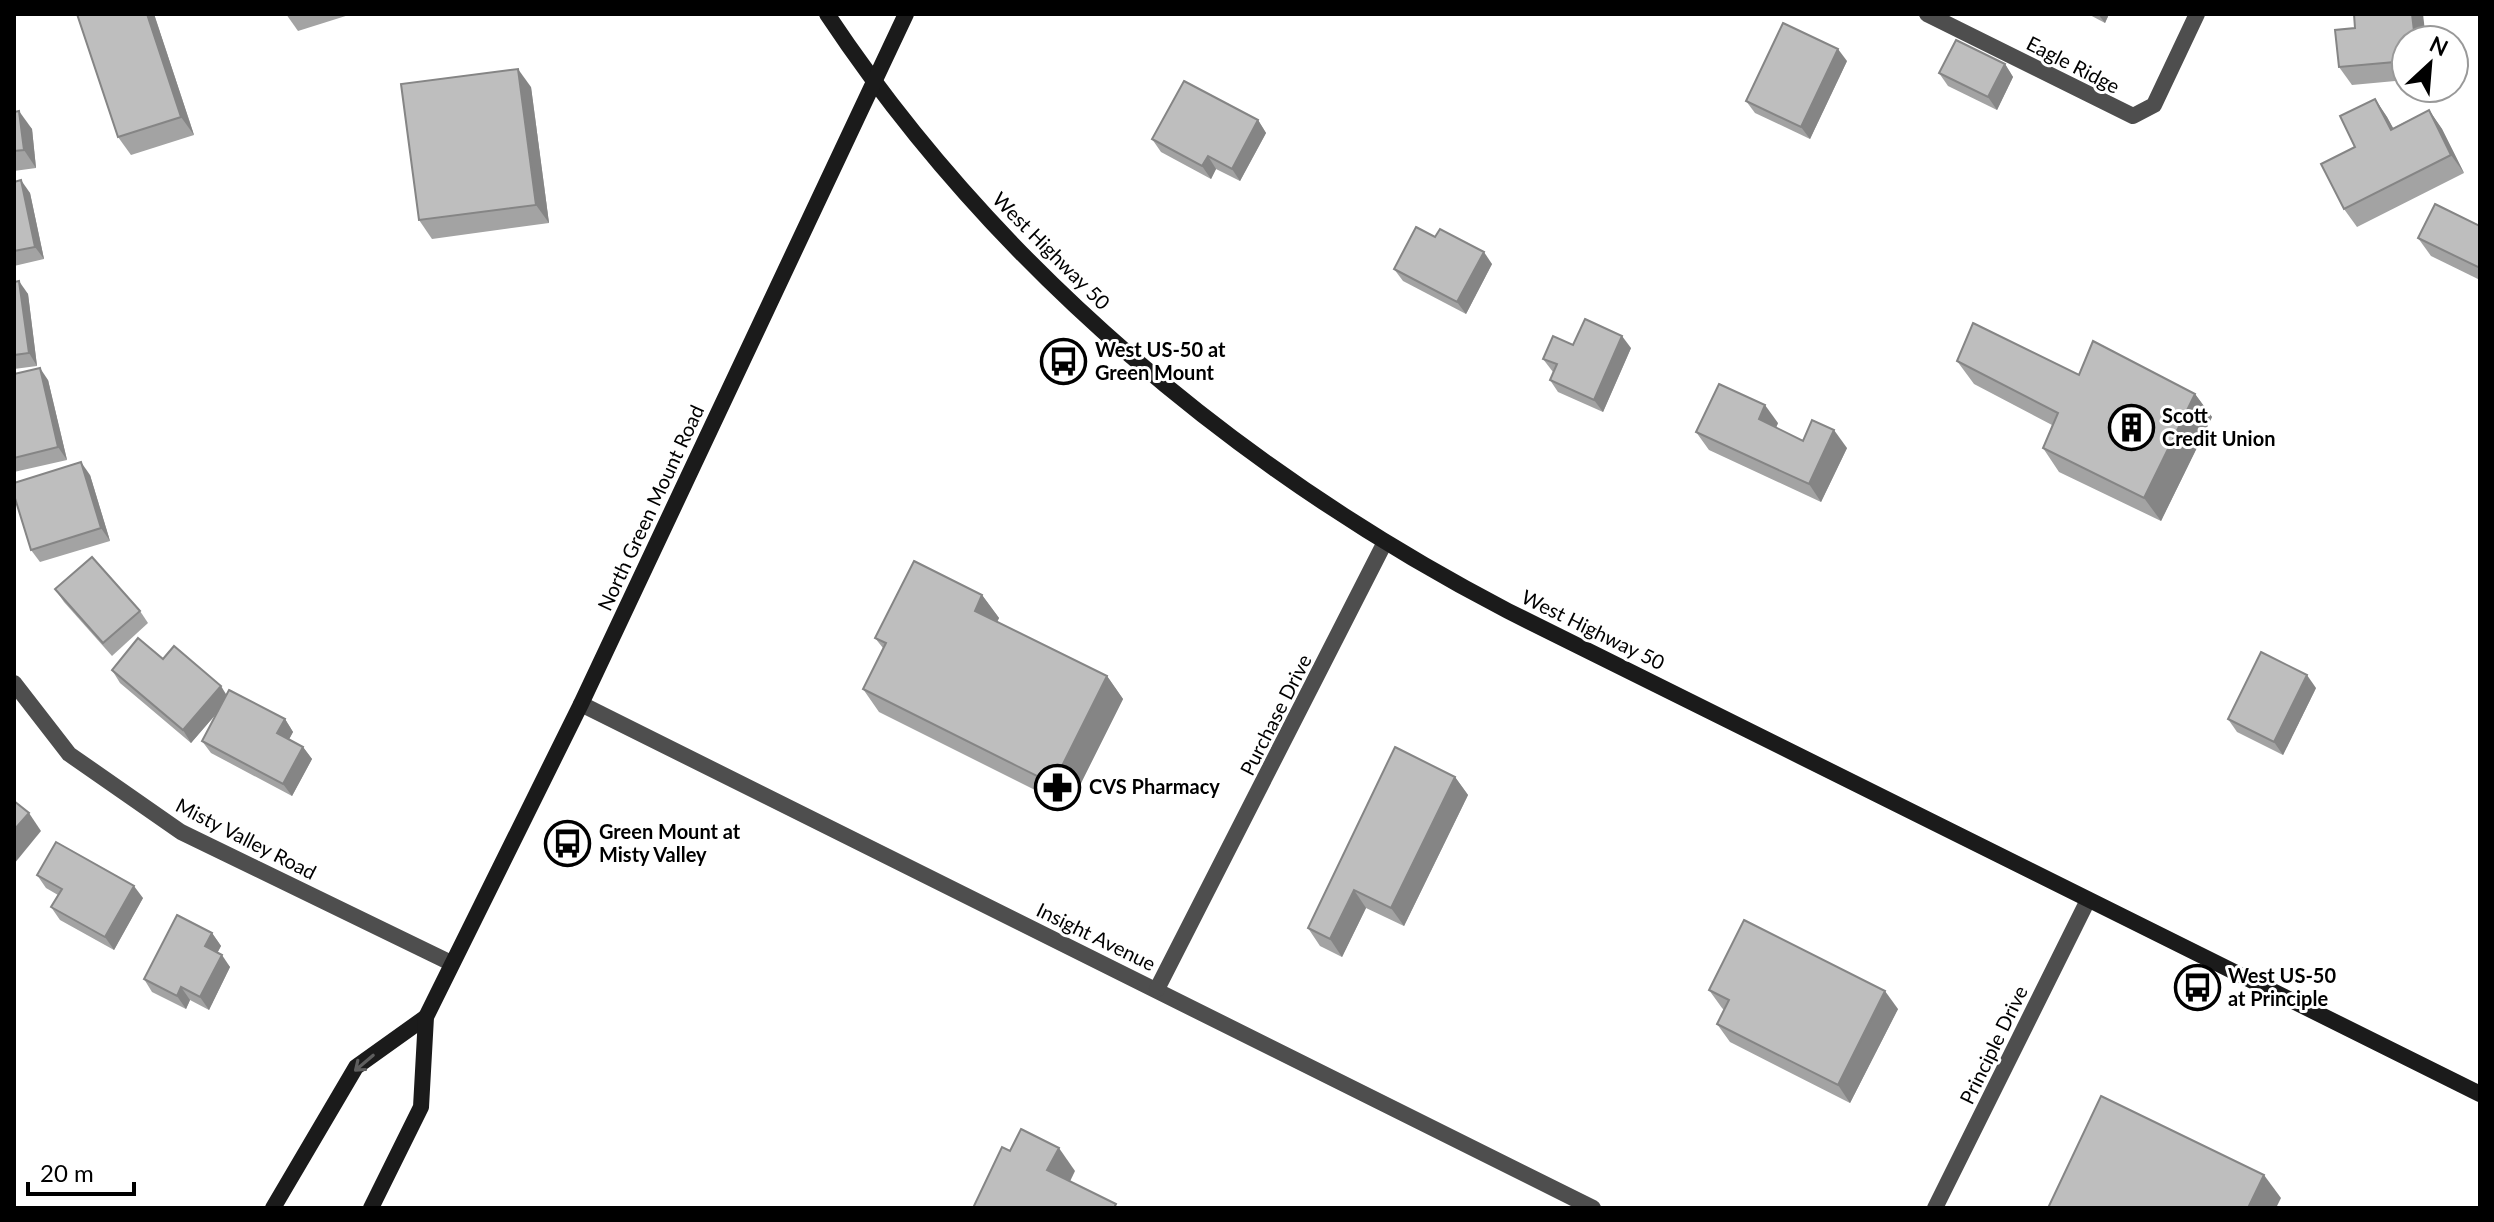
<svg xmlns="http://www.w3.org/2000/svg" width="2494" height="1222" viewBox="0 0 2494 1222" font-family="Lato,sans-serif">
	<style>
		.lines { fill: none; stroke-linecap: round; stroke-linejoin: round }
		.street { stroke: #4e4e4e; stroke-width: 16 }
		.secondary { stroke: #1b1b1b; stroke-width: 16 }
		.wall { fill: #a3a3a3 }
		.shaded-wall { fill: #858585 }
		.building { fill: #bebebe; stroke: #858585; stroke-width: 2 }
		.oneway { stroke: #5f5f5f }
		.labels { text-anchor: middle; stroke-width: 6; stroke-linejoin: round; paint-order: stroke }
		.street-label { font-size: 20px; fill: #000; stroke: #fff }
		.poi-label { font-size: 20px; font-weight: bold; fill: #000; stroke: #fff; text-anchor: start }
	</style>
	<rect width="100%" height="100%" fill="#fff"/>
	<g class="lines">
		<g class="street">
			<polyline points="1927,14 2133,116 2154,105 2197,14"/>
			<polyline points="14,683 69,754 181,832 451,963"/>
			<polyline points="581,704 1593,1208"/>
			<polyline points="1157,989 1384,544"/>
			<polyline points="1935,1208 2088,900"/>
		</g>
		<g class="secondary">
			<path d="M827,14C996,268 1239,471 1508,611L2480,1094"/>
			<polyline points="273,1208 356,1067 426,1017"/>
			<polyline points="371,1208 421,1107 426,1017 581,704 906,14"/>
		</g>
	</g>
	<g class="wall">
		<polygon points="154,14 194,135 131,155 118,137"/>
		<polygon points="286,14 352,14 298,31"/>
		<polygon points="2088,14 2109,14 2105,23"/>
		<polygon points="2406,40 2406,80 2352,85 2339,67"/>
		<polygon points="1847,61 1810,139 1755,113 1746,101"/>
		<polygon points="2005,64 2013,77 1997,110 1948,86 1939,73"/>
		<polygon points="531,87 549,223 432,239 419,220"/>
		<polygon points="2375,99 2387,117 2393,128 2429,110 2442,129 2464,173 2357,227 2344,209 2355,147"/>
		<polygon points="14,112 32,129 36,168 14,171"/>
		<polygon points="1258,120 1266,133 1240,181 1216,169 1211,179 1161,152 1152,139"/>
		<polygon points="14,182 30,193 44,259 14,266"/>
		<polygon points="2480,226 2480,280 2431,256 2418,238"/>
		<polygon points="1435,237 1492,264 1466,314 1403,281 1394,269"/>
		<polygon points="14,282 28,294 37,366 14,369"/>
		<polygon points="1573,345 1631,348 1603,412 1558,392 1550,380 1553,372 1543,359"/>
		<polygon points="1957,361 2079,375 2195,394 2212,417 2161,521 2059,472 2043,448 2052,425 1974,384"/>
		<polygon points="14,374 48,380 67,460 14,472"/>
		<polygon points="1778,423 1776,428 1803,441 1847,448 1821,502 1709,450 1696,432"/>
		<polygon points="90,475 110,541 40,562 31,550"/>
		<polygon points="55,589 140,611 148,623 112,656 64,602"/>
		<polygon points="982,595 999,618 997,622 1107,676 1123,699 1069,807 879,712 863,689 883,648 875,638"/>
		<polygon points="163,659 226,695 285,719 293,732 289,739 303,747 312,759 292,796 211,753 202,741 216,714 191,743 120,683 112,670"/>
		<polygon points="2316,688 2283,755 2237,732 2228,719"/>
		<polygon points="1455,777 1468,795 1404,926 1366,908 1342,957 1320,946 1308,928"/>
		<polygon points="37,875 143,898 114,950 60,920 51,907 58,895 46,888"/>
		<polygon points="212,933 221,946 217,953 230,967 209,1010 190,1000 186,1009 152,992 144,979"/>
		<polygon points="1709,990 1898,1009 1850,1103 1730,1042 1717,1024 1724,1010 1722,1008"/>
	</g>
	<g class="shaded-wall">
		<polygon points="147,14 154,14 194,135 181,117"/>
		<polygon points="2098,14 2109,14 2105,23"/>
		<polygon points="2412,14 2423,14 2426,40 2415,40"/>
		<polygon points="1838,49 1847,61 1810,139 1801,127"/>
		<polygon points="2005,64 2013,77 1997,110 1988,97"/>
		<polygon points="518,69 531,87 549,223 536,205"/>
		<polygon points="2375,99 2387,117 2404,148 2391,130"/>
		<polygon points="2429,110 2442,129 2464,173 2451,155"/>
		<polygon points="19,111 32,129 36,168 24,150"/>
		<polygon points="1258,120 1266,133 1240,181 1232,169"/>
		<polygon points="1208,156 1216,169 1211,179 1202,166"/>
		<polygon points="21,180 30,193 44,259 35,247"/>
		<polygon points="1484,252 1492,264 1466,314 1457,302"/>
		<polygon points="19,281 28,294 37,366 29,353"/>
		<polygon points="1622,336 1631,348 1603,412 1594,400"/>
		<polygon points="40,368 48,380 67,460 58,447"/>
		<polygon points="2195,394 2212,417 2161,521 2144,498"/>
		<polygon points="1765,405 1778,423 1771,438 1759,419"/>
		<polygon points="1834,430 1847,448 1821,502 1809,484"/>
		<polygon points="81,462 90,475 110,541 101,528"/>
		<polygon points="982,595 999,618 991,634 975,611"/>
		<polygon points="2307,675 2316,688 2283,755 2274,742"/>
		<polygon points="1107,676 1123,699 1069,807 1053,784"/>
		<polygon points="221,686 229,699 191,743 183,730"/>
		<polygon points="285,719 293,732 286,745 277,733"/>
		<polygon points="303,747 312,759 292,796 283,784"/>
		<polygon points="1455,777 1468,795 1404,926 1391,908"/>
		<polygon points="29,813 41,831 14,864 14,830"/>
		<polygon points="134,886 143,898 114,950 105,937"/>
		<polygon points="1354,890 1366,908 1342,957 1330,939"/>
		<polygon points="212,933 221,946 214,959 205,946"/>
		<polygon points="222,955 230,967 209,1010 200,997"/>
		<polygon points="181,987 190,1000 186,1009 177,996"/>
		<polygon points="1885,991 1898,1009 1850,1103 1838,1085"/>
		<polygon points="1059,1148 1075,1171 1064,1194 1047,1170"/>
		<polygon points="2264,1175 2281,1198 2276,1208 2248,1208"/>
	</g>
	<g class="building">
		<polygon points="77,14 147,14 181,117 118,137"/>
		<polygon points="2354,14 2412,14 2415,40 2406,40 2406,61 2339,67 2335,30 2355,28"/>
		<polygon points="1783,23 1838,49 1801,127 1746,101"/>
		<polygon points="1956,40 2005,64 1988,97 1939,73"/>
		<polygon points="518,69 536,205 419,220 401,84"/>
		<polygon points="1184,81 1258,120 1232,169 1208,156 1202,166 1152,139"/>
		<polygon points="2375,99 2391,130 2429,110 2451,155 2344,209 2321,164 2355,147 2340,116"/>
		<polygon points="19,111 24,150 14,151 14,112"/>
		<polygon points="21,180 35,247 14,251 14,182"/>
		<polygon points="2435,204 2480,226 2480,268 2418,238"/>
		<polygon points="1416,227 1435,237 1440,229 1484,252 1457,302 1394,269"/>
		<polygon points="19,281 29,353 14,355 14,282"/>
		<polygon points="1585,319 1622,336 1594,400 1550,380 1557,364 1543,359 1553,336 1573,345"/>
		<polygon points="1973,323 2079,375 2093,341 2195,394 2144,498 2043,448 2058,413 1957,361"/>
		<polygon points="40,368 58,447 14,458 14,374"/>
		<polygon points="1719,384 1765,405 1759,419 1803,441 1812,420 1834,430 1809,484 1696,432"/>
		<polygon points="81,462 101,528 31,550 14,495 14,483"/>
		<polygon points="92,557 140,611 103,643 55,589"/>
		<polygon points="914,561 982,595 975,611 1107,676 1053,784 863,689 886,643 875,638"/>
		<polygon points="138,638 163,659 174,646 221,686 183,730 112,670"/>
		<polygon points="2261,652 2307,675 2274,742 2228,719"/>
		<polygon points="229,690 285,719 277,733 303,747 283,784 202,741"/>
		<polygon points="1395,747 1455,777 1391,908 1354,890 1330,939 1308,928"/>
		<polygon points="14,801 29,813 14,830"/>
		<polygon points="56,842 134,886 105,937 51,907 62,889 37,875"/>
		<polygon points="177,915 212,933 205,946 222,955 200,997 181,987 177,996 144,979"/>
		<polygon points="1744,920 1885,991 1838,1085 1717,1024 1729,1000 1709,990"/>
		<polygon points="2101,1096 2264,1175 2248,1208 2048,1208"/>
		<polygon points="1021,1129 1059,1148 1047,1170 1116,1204 1114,1208 973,1208 1002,1147 1010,1151"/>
	</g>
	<defs><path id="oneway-shaft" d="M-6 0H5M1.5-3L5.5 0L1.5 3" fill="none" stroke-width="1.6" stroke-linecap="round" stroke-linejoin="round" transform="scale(2)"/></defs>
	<use class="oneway" href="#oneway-shaft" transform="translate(364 1063) rotate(140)"/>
	<defs>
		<symbol id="bus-ring" viewBox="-11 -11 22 22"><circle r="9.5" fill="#fff" stroke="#000" stroke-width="1.5"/><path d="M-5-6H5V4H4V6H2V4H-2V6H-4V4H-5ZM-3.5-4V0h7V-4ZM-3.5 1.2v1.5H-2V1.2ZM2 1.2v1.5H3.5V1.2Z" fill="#000"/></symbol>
		<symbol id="building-ring" viewBox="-11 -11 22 22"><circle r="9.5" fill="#fff" stroke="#000" stroke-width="1.5"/><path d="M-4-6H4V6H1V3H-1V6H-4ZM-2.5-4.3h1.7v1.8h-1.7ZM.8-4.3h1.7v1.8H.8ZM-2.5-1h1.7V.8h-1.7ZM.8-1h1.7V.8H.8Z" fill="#000"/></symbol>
		<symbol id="pharmacy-ring" viewBox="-11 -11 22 22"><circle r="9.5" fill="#fff" stroke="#000" stroke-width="1.5"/><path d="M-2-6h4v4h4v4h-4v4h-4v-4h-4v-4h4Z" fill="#000"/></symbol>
	</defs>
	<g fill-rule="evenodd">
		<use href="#bus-ring" x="1038" y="336" width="51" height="51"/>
		<use href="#building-ring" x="2106" y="402" width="51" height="51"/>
		<use href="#pharmacy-ring" x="1032" y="762" width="51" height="51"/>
		<use href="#bus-ring" x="542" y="818" width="51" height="51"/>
		<use href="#bus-ring" x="2172" y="962" width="51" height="51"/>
	</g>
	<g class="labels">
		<g class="street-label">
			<text transform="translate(2073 65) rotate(27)" y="7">Eagle Ridge</text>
			<text transform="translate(1051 251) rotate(45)" y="7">West Highway 50</text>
			<text transform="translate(651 508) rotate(-65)" y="7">North Green Mount Road</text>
			<text transform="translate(1593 630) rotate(26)" y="7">West Highway 50</text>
			<text transform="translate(1276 715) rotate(-63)" y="7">Purchase Drive</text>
			<text transform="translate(246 839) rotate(27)" y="7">Misty Valley Road</text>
			<text transform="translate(1096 937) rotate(26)" y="7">Insight Avenue</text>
			<text transform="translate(1994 1045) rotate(-64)" y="7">Principle Drive</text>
		</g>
		<g class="poi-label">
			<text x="1095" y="357">West US-50 at<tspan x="1095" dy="23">Green Mount</tspan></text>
			<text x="2162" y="423">Scott<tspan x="2162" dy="23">Credit Union</tspan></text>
			<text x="1089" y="794">CVS Pharmacy</text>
			<text x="599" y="839">Green Mount at<tspan x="599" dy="23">Misty Valley</tspan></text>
			<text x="2228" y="983">West US-50<tspan x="2228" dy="23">at Principle</tspan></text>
		</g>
	</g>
	<rect width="2494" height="1222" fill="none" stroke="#000000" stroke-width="32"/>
	<g transform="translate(2430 64) rotate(26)"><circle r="38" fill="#ffffff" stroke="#999999" stroke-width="2"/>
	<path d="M0-6L14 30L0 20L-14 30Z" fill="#000000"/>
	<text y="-12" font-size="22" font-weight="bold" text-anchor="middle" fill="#000000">N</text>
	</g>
	<path d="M28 1182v12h106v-12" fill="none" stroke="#000000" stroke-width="4"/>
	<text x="40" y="1182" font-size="24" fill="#000000" stroke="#ffffff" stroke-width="6" paint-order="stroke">20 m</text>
</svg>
